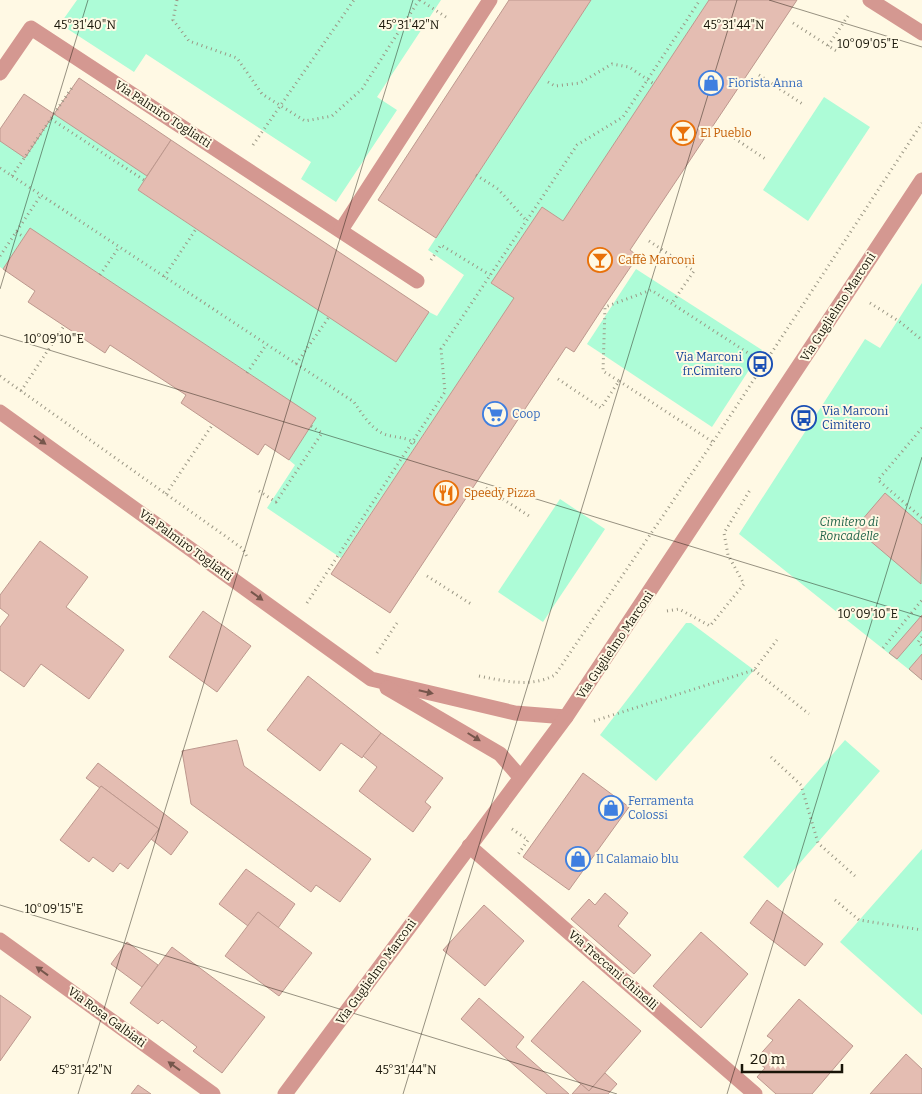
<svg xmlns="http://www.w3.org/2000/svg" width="922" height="1094" viewBox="0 0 922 1094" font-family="Bitter,serif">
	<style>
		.green { fill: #adfcd7 }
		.building { fill: #e4bdb2; stroke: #bd988e }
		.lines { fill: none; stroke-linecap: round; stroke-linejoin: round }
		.path { stroke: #9b9785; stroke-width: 3; stroke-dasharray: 1 4; stroke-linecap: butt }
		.minor { stroke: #d49891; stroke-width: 15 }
		.oneway { fill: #76564c }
		.ticks { fill: none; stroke: #181508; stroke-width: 1; stroke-opacity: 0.45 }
		.labels { text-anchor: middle; stroke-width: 4; stroke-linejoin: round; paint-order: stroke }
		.shop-label { font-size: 12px; fill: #366cbe; stroke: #fff9e4; text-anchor: start }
		.street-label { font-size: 12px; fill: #181508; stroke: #fff9e4 }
		.food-label { font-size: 12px; fill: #c56008; stroke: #fff9e4; text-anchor: start }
		.transit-label { font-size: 12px; fill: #164399; stroke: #fff9e4; text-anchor: end }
		.park-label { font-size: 12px; font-style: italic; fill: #206349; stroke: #fff9e4 }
		.ticks-label { font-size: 12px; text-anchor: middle; fill: #181508; stroke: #fff9e4; stroke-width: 4; stroke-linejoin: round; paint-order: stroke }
	</style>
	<rect width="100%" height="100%" fill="#fff9e4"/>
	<g class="green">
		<polygon points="77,0 441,0 377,97 397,110 336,202 301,179 311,162 146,54 134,72 60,24"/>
		<polygon points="591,0 709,0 563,221 542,207 491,283 514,298 341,558 267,508 295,465 289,460 316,418 30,229 3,269 0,267 0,141 25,157 54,114 147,176 138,190 396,362 429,312 437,316 464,275 428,250"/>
		<polygon points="824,97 870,127 808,221 763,190"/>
		<polygon points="636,269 762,350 712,427 587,344"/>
		<polygon points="922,283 922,680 739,534 865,339 880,348"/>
		<polygon points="560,499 605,529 543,622 498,592"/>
		<polygon points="686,623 691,623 754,670 656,781 600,735"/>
		<polygon points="845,740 880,771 778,888 743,857"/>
		<polygon points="922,849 922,1015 840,942"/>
	</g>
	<g class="building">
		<polygon points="509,0 591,0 436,238 378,200"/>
		<polygon points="709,0 797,0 630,250 638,256 604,306 574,352 566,347 390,613 331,574 514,298 491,283 542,207 563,221"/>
		<polygon points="79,78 171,140 147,176 54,114"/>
		<polygon points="24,94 54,114 25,158 0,141 0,129"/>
		<polygon points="171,140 429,312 396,362 138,190"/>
		<polygon points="30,228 316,418 289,460 265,444 258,455 181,403 186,395 110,345 105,353 28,302 35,291 3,269"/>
		<polygon points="885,493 922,525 921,584 855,528"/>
		<polygon points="40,541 88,577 66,607 124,650 89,699 41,664 24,687 0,670 0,627 9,615 0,608 0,595"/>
		<polygon points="203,611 251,646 217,692 169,657"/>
		<polygon points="922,615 922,630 897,659 889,653"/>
		<polygon points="922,654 922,680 909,669"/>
		<polygon points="308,676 381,733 362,758 341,743 320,771 267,730"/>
		<polygon points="381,733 443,778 425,802 431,807 413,832 359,791 377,767 363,756"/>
		<polygon points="237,740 244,766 371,859 340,902 316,885 311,892 191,804 182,751"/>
		<polygon points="98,763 188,832 171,855 151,839 159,829 101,786 100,788 86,778"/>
		<polygon points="583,773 629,807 569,890 523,857"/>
		<polygon points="101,786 159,829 128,869 120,863 113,872 93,857 89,862 60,840"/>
		<polygon points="246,869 295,904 278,928 258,912 248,926 219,904"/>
		<polygon points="605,893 628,913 618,926 651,955 634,974 571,919 589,899 595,905"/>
		<polygon points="767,900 823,944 805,966 750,923"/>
		<polygon points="484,905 524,941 485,986 443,950"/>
		<polygon points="258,912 312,953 279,996 225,956"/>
		<polygon points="701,932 748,974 701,1028 653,986"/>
		<polygon points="127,942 158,965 142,987 111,964"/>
		<polygon points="172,947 265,1017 222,1073 193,1051 197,1047 162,1020 158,1024 130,1003"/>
		<polygon points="583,981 641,1031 589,1091 531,1041"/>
		<polygon points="0,995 31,1017 0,1061"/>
		<polygon points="479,998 524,1037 516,1047 569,1094 547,1094 461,1019"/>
		<polygon points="799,999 853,1046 812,1094 776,1094 757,1077 765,1068 755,1060 773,1040 767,1036"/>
		<polygon points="906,1054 922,1069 922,1094 870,1094"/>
		<polygon points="605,1073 617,1084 608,1094 572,1094 581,1084 589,1091"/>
		<polygon points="138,1085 151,1094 131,1094"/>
	</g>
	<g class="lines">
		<g class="path">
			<polyline points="177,0 173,20 189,41 237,58 262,94 305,121 332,116 362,89 419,0"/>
			<polyline points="420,0 449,19"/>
			<polyline points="793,23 838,52"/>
			<polyline points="828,46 850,13"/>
			<polyline points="759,75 804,105"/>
			<polyline points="548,82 555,86 580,83 612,64 629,67 654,84"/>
			<polyline points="51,119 144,180"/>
			<polyline points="722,130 767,160"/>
			<polyline points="253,145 354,0"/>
			<path d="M0,168L354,402C363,415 373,433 391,436C401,438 408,438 417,444"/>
			<polyline points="476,175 498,189 526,220"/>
			<polyline points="12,176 73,86"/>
			<polyline points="16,232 24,237"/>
			<polyline points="649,241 694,271 672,303"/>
			<polyline points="0,256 41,195"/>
			<polyline points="431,260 441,245 490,275"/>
			<polyline points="100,275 119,247"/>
			<polyline points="164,277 196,229"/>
			<polyline points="870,303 900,322 922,340"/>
			<polyline points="296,364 329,317"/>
			<polyline points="247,373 266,345"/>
			<polyline points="0,376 228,538 243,549 247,557"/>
			<polyline points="558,379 601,408 619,381 603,371 605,307 651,290 765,364"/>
			<polyline points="619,381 713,442"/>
			<polyline points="21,391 64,326"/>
			<polyline points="922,428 878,480 922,518"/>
			<polyline points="486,488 529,516"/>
			<polyline points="259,491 276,502 322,433 311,426"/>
			<polyline points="166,494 213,424"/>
			<polyline points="427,576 471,604"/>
			<polyline points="307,603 445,392 441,349 577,145 623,117 700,0"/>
			<polyline points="667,611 679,609 710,626 744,584 728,555 724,533 750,490"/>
			<polyline points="922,637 918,642 922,646"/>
			<polyline points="883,648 922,600"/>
			<polyline points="377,653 399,620"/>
			<polyline points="754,670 809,714"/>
			<path d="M479,676C505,681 530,688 555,675L713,442L922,123"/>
			<polyline points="594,721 754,670 777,640"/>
			<polyline points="771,757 801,785 818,843 855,876"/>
			<polyline points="512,829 528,840 517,856"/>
			<polyline points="835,900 859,920 922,930"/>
		</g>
		<g class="minor">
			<polyline points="870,0 922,33"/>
			<polyline points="0,73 31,28 417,281"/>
			<polyline points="341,230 490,0"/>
			<polyline points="0,412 371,679 515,713 566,717"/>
			<polyline points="387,688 500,754 520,777"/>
			<polyline points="469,846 755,1094"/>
			<polyline points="0,940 213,1094"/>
			<polyline points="285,1094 566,717 922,180"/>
		</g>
	</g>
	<defs><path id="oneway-solid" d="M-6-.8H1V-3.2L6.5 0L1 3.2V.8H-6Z" transform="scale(1.25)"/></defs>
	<g class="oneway">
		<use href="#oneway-solid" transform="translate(40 440) rotate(35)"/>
		<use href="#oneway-solid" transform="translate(257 596) rotate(36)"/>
		<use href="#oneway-solid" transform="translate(426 692) rotate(13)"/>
		<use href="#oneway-solid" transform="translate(474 737) rotate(32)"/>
		<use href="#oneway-solid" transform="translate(42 971) rotate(-144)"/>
		<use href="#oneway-solid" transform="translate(174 1066) rotate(-144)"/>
	</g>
	<path class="ticks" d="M769,0L922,47M0,289L88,0M0,335L922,617M0,905L617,1094M78,1094L413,0M403,1094L737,0M727,1094L922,457"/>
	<defs>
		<symbol id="shop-ring" viewBox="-11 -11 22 22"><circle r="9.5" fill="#fff9e4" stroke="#3f7fe0" stroke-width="1.5"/><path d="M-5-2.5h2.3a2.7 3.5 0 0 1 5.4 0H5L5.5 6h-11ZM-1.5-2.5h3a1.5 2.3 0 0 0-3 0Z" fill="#3f7fe0"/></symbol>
		<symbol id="bar-ring" viewBox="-11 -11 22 22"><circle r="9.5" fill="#fff9e4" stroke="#e8710a" stroke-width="1.5"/><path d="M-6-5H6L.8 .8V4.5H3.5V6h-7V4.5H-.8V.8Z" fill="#e8710a"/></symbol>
		<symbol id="bus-ring" viewBox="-11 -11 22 22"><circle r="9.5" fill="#fff9e4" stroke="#1a4fb4" stroke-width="1.5"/><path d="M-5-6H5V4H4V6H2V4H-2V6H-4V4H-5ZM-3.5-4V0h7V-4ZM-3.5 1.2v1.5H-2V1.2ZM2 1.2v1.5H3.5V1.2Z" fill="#1a4fb4"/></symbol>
		<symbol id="supermarket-ring" viewBox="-11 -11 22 22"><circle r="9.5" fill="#fff9e4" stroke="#3f7fe0" stroke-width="1.5"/><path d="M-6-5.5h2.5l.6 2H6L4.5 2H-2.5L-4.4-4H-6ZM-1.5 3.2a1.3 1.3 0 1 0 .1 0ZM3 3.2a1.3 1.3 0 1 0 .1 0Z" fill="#3f7fe0"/></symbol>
		<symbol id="restaurant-ring" viewBox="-11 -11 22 22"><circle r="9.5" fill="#fff9e4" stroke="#e8710a" stroke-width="1.5"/><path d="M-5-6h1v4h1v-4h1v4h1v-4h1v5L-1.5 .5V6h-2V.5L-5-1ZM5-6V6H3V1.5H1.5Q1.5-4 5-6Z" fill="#e8710a"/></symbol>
	</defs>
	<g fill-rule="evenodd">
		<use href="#shop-ring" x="697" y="69" width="28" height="28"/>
		<use href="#bar-ring" x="669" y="119" width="28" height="28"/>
		<use href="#bar-ring" x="586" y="246" width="28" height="28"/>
		<use href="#bus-ring" x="746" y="350" width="28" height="28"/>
		<use href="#supermarket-ring" x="481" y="400" width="28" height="28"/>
		<use href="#bus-ring" x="790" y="404" width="28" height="28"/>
		<use href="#restaurant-ring" x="432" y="479" width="28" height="28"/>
		<use href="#shop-ring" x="597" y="794" width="28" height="28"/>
		<use href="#shop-ring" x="564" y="845" width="28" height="28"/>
	</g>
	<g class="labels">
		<g class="shop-label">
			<text x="728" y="87">Fiorista Anna</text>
			<text x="512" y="418">Coop</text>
			<text x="628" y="805">Ferramenta<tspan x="628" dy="14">Colossi</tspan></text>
			<text x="596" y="863">Il Calamaio blu</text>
		</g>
		<g class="street-label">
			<text transform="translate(163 114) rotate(33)" y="4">Via Palmiro Togliatti</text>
			<text transform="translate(838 307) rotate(-57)" y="4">Via Guglielmo Marconi</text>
			<text transform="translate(186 545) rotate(36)" y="4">Via Palmiro Togliatti</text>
			<text transform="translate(615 645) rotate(-56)" y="4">Via Guglielmo Marconi</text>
			<text transform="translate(613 970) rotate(41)" y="4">Via Treccani Chinelli</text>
			<text transform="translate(376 972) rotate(-54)" y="4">Via Guglielmo Marconi</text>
			<text transform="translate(107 1017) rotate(36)" y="4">Via Rosa Galbiati</text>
		</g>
		<g class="food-label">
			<text x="700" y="137">El Pueblo</text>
			<text x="618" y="264">Caffè Marconi</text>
			<text x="464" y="497">Speedy Pizza</text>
		</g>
		<g class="transit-label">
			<text x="742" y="361">Via Marconi<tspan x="742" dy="14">fr.Cimitero</tspan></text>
			<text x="822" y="415" text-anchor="start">Via Marconi<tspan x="822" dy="14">Cimitero</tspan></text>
		</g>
		<g class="park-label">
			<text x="849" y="526">Cimitero di<tspan x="849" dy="14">Roncadelle</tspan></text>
		</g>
	</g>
	<g class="ticks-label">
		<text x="85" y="29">45°31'40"N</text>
		<text x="409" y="29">45°31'42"N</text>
		<text x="734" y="29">45°31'44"N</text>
		<text x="868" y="48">10°09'05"E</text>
		<text x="54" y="343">10°09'10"E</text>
		<text x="868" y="618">10°09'10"E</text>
		<text x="54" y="913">10°09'15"E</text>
		<text x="82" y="1074">45°31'42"N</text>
		<text x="406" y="1074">45°31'44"N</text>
	</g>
	<path d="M742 1064v8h100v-8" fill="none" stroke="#181508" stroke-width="2.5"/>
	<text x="750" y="1064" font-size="15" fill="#181508" stroke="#fff9e4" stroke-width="4" paint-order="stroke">20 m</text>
</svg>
